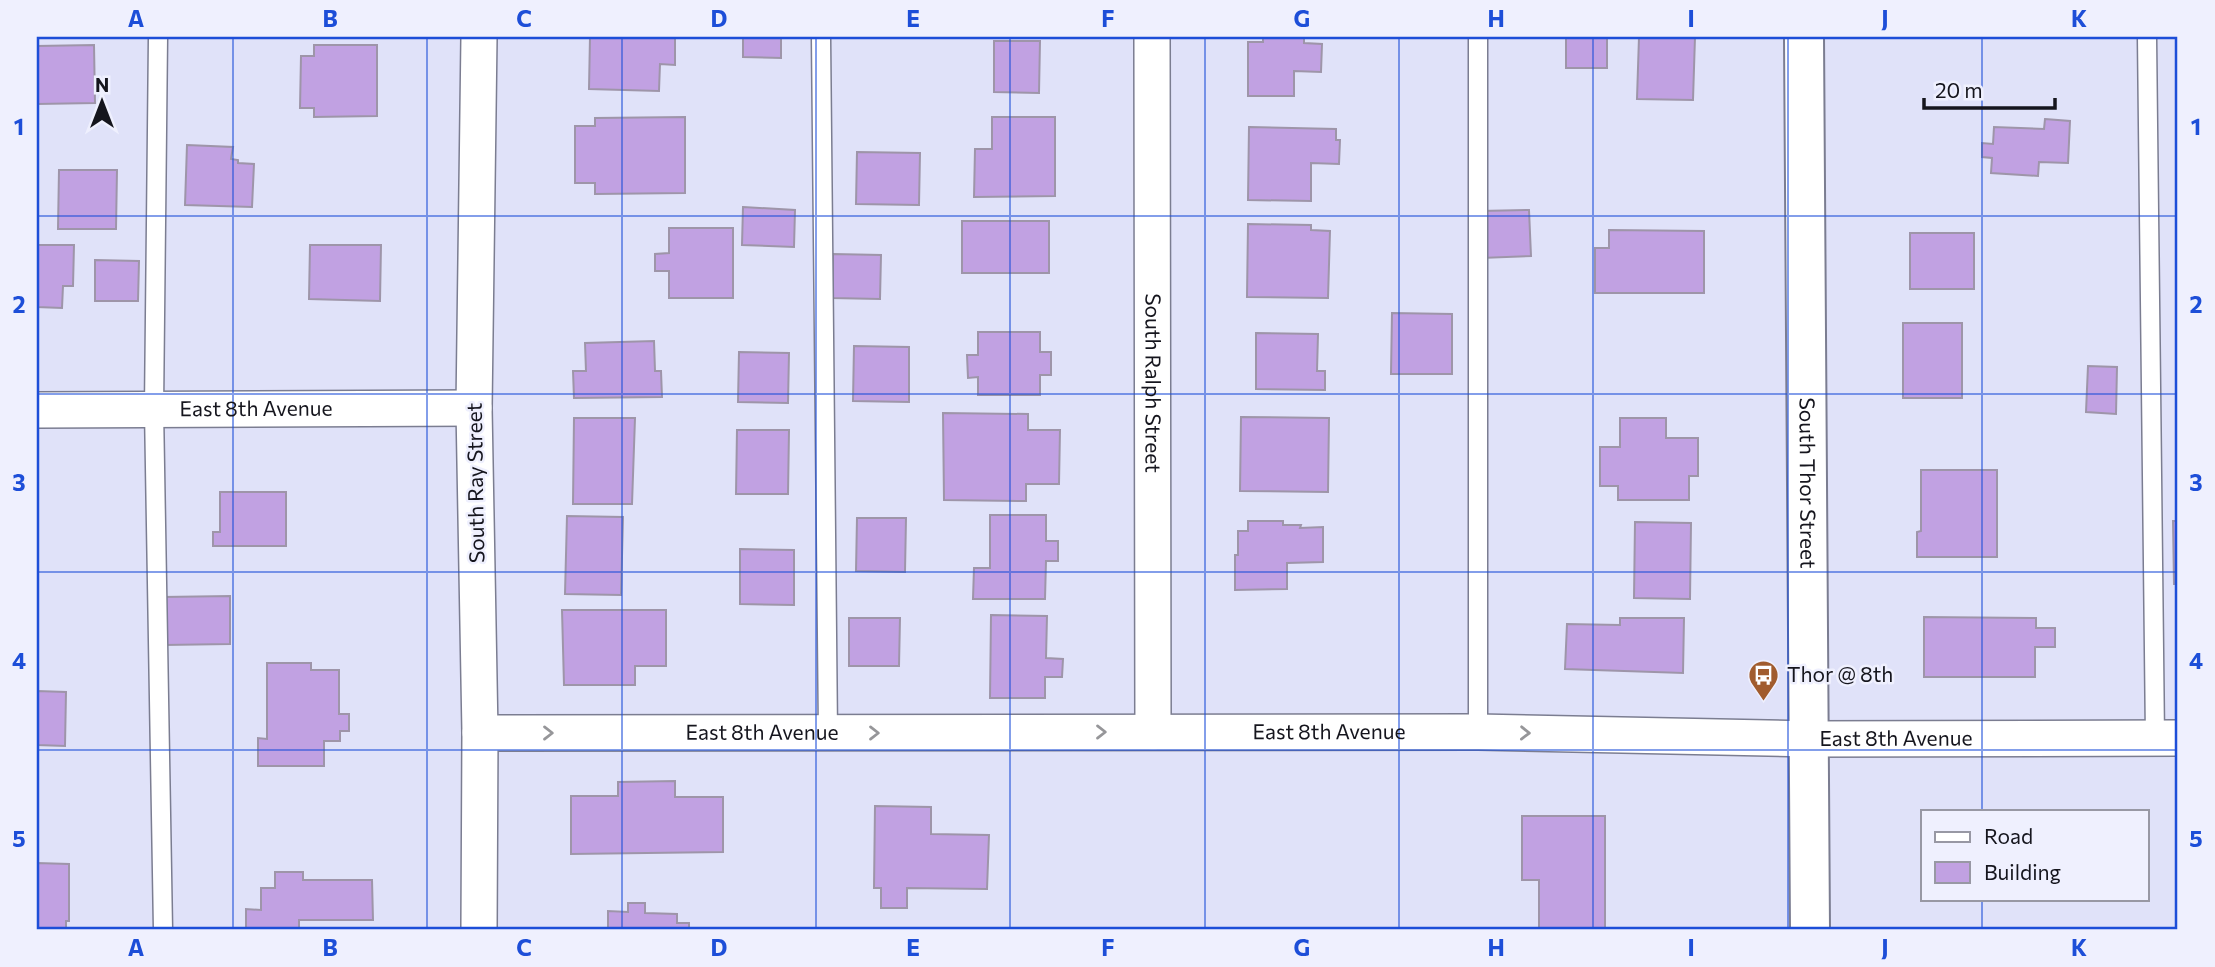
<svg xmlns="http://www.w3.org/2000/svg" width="2215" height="967" viewBox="0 0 2215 967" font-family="Commissioner,sans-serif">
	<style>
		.building { fill: #c1a1e2; stroke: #9e95a9; stroke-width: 2 }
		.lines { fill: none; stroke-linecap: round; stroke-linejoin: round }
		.lane-casing { stroke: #7b7d91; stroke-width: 21 }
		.street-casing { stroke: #7b7d91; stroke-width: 38 }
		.secondary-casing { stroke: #7b7d91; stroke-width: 42 }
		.lane { stroke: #fff; stroke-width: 18 }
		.street { stroke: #fff; stroke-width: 35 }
		.secondary { stroke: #fff; stroke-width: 38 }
		.oneway { stroke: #969699 }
		.grid { fill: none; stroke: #1d4ed8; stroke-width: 2; stroke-opacity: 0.55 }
		.labels { text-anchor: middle; stroke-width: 5; stroke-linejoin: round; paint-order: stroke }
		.street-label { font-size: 21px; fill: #15151d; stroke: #eff0fe }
		.poi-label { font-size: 21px; fill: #15151d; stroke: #eff0fe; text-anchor: start }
		.neatline { fill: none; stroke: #1d4ed8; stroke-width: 2.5 }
		.grid-label { font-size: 23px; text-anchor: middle; font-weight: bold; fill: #1d4ed8 }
	</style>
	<rect width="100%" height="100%" fill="#e0e2f9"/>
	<g class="building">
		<polygon points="590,37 675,37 675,65 660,64 659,91 589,89"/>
		<polygon points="743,37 781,37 781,58 743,57"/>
		<polygon points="1263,37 1304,37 1304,43 1322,44 1321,72 1294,71 1294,96 1248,96 1248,42 1263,42"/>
		<rect x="1566" y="37" width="41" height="31"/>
		<polygon points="1639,37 1695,37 1693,100 1637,99"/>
		<polygon points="994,41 1040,41 1039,93 994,92"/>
		<polygon points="94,45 95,103 37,104 37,46"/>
		<polygon points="314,45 377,45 377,116 314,117 314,108 300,108 301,56 314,56"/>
		<polygon points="685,117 685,193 595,194 595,183 575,183 575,126 595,126 595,118"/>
		<polygon points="992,117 1055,117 1055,196 974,197 975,149 992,149"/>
		<polygon points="2045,119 2070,121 2068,163 2039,162 2038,176 1991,173 1992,158 1982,157 1982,143 1993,144 1994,127 2044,129"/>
		<polygon points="1249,127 1336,129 1336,140 1340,140 1339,164 1311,163 1311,201 1248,200"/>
		<polygon points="187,145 233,147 231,159 238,160 238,163 254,164 252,207 185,205"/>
		<polygon points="857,152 920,153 919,205 856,204"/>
		<polygon points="59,170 117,170 116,229 58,229"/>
		<polygon points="743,207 795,210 794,247 742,245"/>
		<polygon points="1529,210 1531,256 1481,258 1480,211"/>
		<rect x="962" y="221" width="87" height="52"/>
		<polygon points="1248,224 1311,225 1311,230 1330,231 1328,298 1247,297"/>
		<polygon points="669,228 733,228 733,298 669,298 669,271 655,271 655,254 669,253"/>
		<polygon points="1609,230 1704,231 1704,293 1595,293 1595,248 1609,248"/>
		<rect x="1910" y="233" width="64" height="56"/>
		<polygon points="37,245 74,245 73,286 63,286 62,308 37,307"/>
		<polygon points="310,245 381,245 380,301 309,299"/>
		<polygon points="833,254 881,255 880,299 832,298"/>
		<polygon points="95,260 139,261 138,301 95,301"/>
		<polygon points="1392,313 1452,314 1452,374 1391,374"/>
		<rect x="1903" y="323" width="59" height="75"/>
		<polygon points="978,332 1040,332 1040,352 1051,352 1051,375 1040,375 1040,395 978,395 978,377 968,378 967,355 978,355"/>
		<polygon points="1256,333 1318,334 1317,371 1325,371 1325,390 1256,389"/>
		<polygon points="654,341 655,371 661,371 662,397 574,398 573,371 586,371 585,343"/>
		<polygon points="854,346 909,347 909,402 853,401"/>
		<polygon points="739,352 789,353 788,403 738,402"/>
		<polygon points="2088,366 2117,367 2116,414 2086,412"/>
		<polygon points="943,413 1028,414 1028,430 1060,430 1059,484 1026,484 1026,501 944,500"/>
		<polygon points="1241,417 1329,418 1328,492 1240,491"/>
		<polygon points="574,418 635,418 632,504 573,504"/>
		<polygon points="1620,418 1666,418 1666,438 1698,438 1698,476 1689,476 1689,500 1618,500 1618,486 1600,486 1600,447 1620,447"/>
		<polygon points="737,430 789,430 788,494 736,494"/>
		<polygon points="1921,470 1997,470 1997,557 1917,557 1917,532 1921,531"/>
		<polygon points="220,492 286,492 286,546 213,546 213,532 220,532"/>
		<polygon points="990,515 1046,515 1046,541 1058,541 1058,561 1046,561 1045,599 973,599 974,568 990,568"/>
		<polygon points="567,516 623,517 621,595 565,594"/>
		<polygon points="857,518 906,518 905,572 856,571"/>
		<polygon points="1248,521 1283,521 1283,525 1301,525 1300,528 1323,527 1323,562 1287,563 1287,589 1235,590 1235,555 1238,555 1238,531 1248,531"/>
		<polygon points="2173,521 2178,521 2178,584 2174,584"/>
		<polygon points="1635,522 1691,523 1690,599 1634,598"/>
		<polygon points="740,549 794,550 794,605 740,604"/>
		<polygon points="230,596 230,644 164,645 163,597"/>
		<polygon points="562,610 666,610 666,666 635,666 635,685 564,685"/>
		<polygon points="991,615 1047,616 1046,658 1063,659 1062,677 1045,677 1045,698 990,698"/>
		<polygon points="1924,617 2036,618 2036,628 2055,628 2055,647 2035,647 2035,677 1924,677"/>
		<polygon points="849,618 900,618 899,666 849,666"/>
		<polygon points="1620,618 1684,618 1683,673 1565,669 1567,624 1620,625"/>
		<polygon points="267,663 311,663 311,670 339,670 339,714 349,714 349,731 340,731 340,741 324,741 324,766 258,766 258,738 267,739"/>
		<polygon points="37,691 66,692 65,746 37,745"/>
		<polygon points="675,781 675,797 723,797 723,852 571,854 571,796 618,796 618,782"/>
		<polygon points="875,806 931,807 931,834 989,835 987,889 907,888 907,908 881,908 881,888 874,888"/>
		<polygon points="1522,816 1605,816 1605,930 1539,930 1539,880 1522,880"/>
		<polygon points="37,863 69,864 69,921 66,921 66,930 37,930"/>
		<polygon points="275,872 303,872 303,880 372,880 373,920 299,920 299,930 246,930 246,909 261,910 261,888 275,888"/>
		<polygon points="628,903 645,903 645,913 677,914 677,923 689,923 689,930 608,930 608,911 628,912"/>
	</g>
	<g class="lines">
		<defs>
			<g id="lane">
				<polyline points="158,37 154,409 163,930"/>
				<polyline points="821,37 828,733"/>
				<polyline points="1478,37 1478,732"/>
				<polyline points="2147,37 2155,738"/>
			</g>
			<g id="street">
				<path id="s1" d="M1152,37L1153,732"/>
				<path id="s2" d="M37,410L474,408"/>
				<path id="s3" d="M480,733L1478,732L1810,739L2178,738"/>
				<polyline points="479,930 480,733 474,408 479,37"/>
			</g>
			<g id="secondary">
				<path id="s4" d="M1804,37L1810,930"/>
			</g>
		</defs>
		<use href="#lane" class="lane-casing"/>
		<use href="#street" class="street-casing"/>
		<use href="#secondary" class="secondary-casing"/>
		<use href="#lane" class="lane"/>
		<use href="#street" class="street"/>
		<use href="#secondary" class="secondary"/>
	</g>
	<defs><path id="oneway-chevron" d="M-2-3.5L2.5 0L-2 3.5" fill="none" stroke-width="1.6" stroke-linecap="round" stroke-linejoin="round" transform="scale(1.75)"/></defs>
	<g class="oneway">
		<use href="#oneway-chevron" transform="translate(1101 732)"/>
		<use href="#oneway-chevron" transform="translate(548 733)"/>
		<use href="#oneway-chevron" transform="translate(874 733)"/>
		<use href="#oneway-chevron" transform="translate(1525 733) rotate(1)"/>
	</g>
	<path class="grid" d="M233,37V930M427,37V930M622,37V930M816,37V930M1010,37V930M1205,37V930M1399,37V930M1593,37V930M1788,37V930M1982,37V811M37,216H2178M37,394H2178M37,572H2178M37,750H2178M1982,899V930"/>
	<defs>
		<symbol id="bus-pin" viewBox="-11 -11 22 30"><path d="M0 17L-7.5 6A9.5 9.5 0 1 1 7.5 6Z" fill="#a15c2e" stroke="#eff0fe"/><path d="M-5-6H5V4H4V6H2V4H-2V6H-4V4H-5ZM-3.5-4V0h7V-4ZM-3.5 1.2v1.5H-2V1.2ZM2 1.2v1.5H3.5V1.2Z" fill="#fff"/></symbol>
	</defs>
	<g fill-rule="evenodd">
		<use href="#bus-pin" x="1746" y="658" width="35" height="47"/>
	</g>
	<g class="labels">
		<g class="street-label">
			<text dy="7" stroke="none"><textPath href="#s1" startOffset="346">South Ralph Street</textPath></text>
			<text dy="7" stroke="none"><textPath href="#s2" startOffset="219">East 8th Avenue</textPath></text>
			<text transform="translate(476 483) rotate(-91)" y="7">South Ray Street</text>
			<text dy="7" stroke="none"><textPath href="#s4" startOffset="446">South Thor Street</textPath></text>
			<text dy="7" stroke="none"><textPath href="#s3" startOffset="849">East 8th Avenue</textPath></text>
			<text dy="7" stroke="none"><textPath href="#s3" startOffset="282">East 8th Avenue</textPath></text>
			<text dy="7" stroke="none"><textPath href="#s3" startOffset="1416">East 8th Avenue</textPath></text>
		</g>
		<g class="poi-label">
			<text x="1787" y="682">Thor @ 8th</text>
		</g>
	</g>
	<rect width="2215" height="967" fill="none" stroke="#eff0fe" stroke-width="77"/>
	<rect x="1921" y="810" width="228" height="91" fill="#eff0fe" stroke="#9898a4" stroke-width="2"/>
	<rect x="1935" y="832" width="35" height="10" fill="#ffffff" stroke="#9898a4" stroke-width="2"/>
	<text x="1984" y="844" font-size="21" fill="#15151d">Road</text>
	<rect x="1935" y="862" width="35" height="21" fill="#c1a1e2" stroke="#9898a4" stroke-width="2"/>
	<text x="1984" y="880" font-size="21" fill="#15151d">Building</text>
	<g transform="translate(102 102)" stroke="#eff0fe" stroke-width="5" paint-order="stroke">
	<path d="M0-5L12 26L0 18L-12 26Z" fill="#15151d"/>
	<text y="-10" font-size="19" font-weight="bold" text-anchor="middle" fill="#15151d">N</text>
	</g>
	<path d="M1924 98v10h131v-10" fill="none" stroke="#15151d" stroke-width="3.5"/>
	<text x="1935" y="98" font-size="21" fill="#15151d" stroke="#eff0fe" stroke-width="5" paint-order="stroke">20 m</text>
	<rect x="38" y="38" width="2138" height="890" class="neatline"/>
	<g class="grid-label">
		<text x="136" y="27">A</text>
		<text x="330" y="27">B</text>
		<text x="524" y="27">C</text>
		<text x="719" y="27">D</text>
		<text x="913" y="27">E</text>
		<text x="1108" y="27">F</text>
		<text x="1302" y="27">G</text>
		<text x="1496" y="27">H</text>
		<text x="1691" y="27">I</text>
		<text x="1885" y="27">J</text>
		<text x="2079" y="27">K</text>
		<text x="19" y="135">1</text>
		<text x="2196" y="135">1</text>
		<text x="19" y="313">2</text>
		<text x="2196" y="313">2</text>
		<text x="19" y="491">3</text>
		<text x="2196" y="491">3</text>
		<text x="19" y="669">4</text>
		<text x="2196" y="669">4</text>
		<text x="19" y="847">5</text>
		<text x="2196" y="847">5</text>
		<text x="136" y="956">A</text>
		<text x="330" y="956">B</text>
		<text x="524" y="956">C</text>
		<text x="719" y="956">D</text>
		<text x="913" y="956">E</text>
		<text x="1108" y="956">F</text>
		<text x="1302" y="956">G</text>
		<text x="1496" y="956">H</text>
		<text x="1691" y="956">I</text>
		<text x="1885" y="956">J</text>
		<text x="2079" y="956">K</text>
	</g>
</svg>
